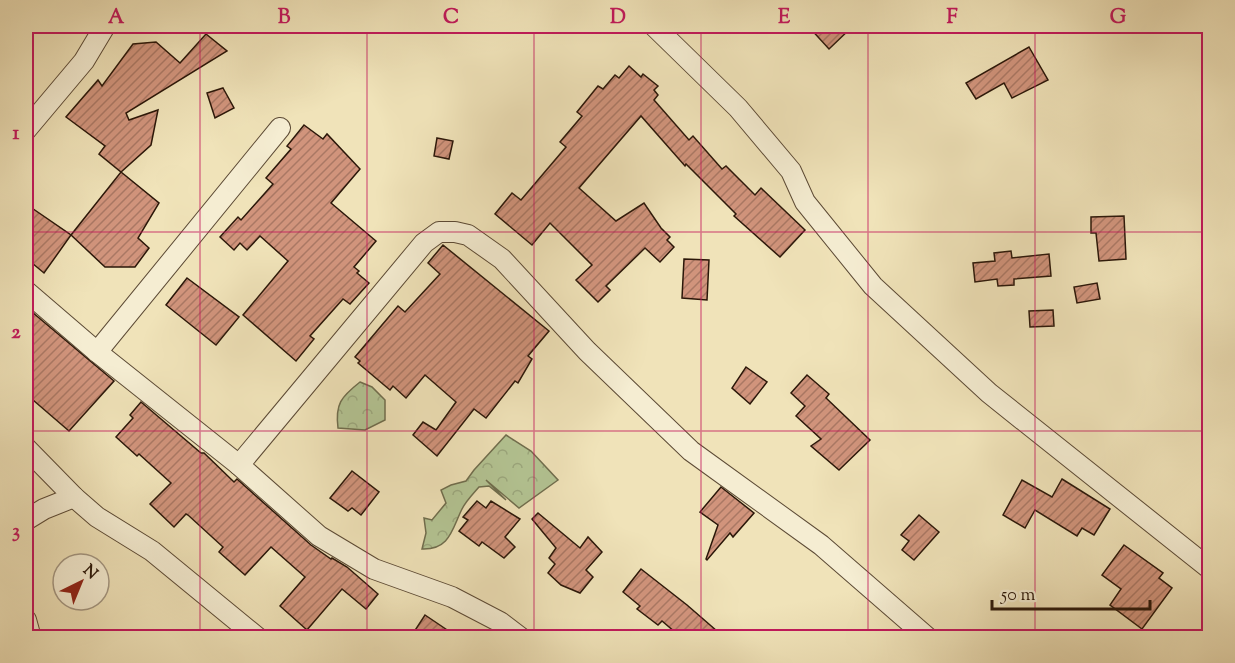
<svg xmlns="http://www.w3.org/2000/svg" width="1235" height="663" viewBox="0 0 1235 663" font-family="'Sorts Mill Goudy',serif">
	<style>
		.forest { fill: url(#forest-crowns); stroke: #706e4e; stroke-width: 1.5 }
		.building { fill: url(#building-hatch); stroke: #2b1709; stroke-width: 1.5 }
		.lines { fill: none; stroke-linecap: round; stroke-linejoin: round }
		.street-casing { stroke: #5c4a35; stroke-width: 22 }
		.street { stroke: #f5edd2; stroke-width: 20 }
		.grid { fill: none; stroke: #c2185b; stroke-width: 1.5; stroke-opacity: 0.55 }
		.neatline { fill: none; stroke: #c2185b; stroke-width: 2 }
		.grid-label { font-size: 20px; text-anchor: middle; font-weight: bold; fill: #c2185b }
	</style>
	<defs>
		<pattern id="forest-crowns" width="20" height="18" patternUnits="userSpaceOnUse" patternTransform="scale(1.5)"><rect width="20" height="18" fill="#b4c594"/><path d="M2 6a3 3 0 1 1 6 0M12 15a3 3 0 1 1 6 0" fill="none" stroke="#9ba87e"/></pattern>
		<pattern id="building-hatch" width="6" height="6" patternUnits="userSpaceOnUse" patternTransform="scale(1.5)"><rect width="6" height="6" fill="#d1947c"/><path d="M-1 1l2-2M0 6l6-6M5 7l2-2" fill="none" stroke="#aa7864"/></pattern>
	</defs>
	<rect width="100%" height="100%" fill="#f0e3b9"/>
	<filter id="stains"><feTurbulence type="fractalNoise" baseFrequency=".00333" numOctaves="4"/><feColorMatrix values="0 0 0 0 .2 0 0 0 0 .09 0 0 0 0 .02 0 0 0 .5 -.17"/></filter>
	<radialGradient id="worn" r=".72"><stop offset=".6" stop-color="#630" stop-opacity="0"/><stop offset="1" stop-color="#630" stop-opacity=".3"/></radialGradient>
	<g class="forest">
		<path d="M360,382L372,387L385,400V420L365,430L338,428C335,404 341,397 360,382Z"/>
		<path d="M506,435L531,451L558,480L519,508L486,480L506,500L489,486L479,487C473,494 466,501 462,509C452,529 450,550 422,549L426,533L424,518L432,520L446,503L441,490L451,485L466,481L474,470Z"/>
	</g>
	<g class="building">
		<polygon points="808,26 853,26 829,49"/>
		<polygon points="206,34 227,51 126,113 129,120 158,110 151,145 121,172 99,154 105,146 66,117 98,80 102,86 133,44 156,42 180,63"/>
		<polygon points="1029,47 1048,80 1012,98 1004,83 976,99 966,83"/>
		<polygon points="629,66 641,77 643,74 658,86 654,90 658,95 654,100 689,140 693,136 722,169 726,166 755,195 761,188 805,230 780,257 734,216 736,214 686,164 685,166 641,116 579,188 616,221 644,203 661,228 670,237 667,240 674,247 660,262 645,248 606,286 610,290 598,302 576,280 592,265 550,223 532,245 495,214 512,193 521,200 566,147 560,142 582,116 577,112 598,86 603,89 615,75 619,78"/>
		<polygon points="223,88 234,108 215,118 207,93"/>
		<polygon points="304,125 323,139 327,134 360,169 331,203 376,241 354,267 359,271 357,273 369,283 350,304 343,299 310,336 314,339 296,361 243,315 288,261 260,236 247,250 240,243 234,250 220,237 238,217 241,220 273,184 266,178 291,149 287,146"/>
		<polygon points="437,138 453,141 449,159 434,156"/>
		<polygon points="121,172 159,203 138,238 149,248 135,267 105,267 71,235"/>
		<polygon points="26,204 71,235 44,273 26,258"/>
		<polygon points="1124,216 1126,259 1099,261 1096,233 1091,233 1091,217"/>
		<polygon points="443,245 549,331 528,356 532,359 518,383 515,381 486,418 474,409 437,456 413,435 423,422 436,430 456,402 425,375 406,398 393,386 390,390 358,363 360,361 355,357 398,306 405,312 440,274 428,263"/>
		<polygon points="1011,251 1012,258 1049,254 1051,276 1014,279 1014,285 998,286 997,279 975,282 973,263 995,261 994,253"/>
		<polygon points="684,259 709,260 707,300 682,298"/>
		<polygon points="187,278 239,317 216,345 166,305"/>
		<polygon points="1097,283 1100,299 1077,303 1074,287"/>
		<polygon points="1053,310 1054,326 1030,327 1029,311"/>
		<polygon points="32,312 114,381 69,431 26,394 26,321"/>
		<polygon points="746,367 767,382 750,404 732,388"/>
		<polygon points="807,375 829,394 826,398 870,440 839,470 811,446 821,439 796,416 805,406 791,393"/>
		<polygon points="141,402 201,453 204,453 234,482 237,479 311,545 331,559 332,558 347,567 378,594 366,609 342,589 307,630 280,606 305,577 271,547 245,575 219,552 223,547 188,515 186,514 174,527 150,504 171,483 139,454 137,456 116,437 133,418 130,415"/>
		<polygon points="352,471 379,492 361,515 352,508 348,511 330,498"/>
		<polygon points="1062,479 1110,509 1094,535 1082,528 1077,536 1035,510 1025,528 1003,515 1022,480 1052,497"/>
		<polygon points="721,487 754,513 733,537 730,533 707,560 706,559 718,525 700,512"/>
		<polygon points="477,501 486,508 491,501 520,519 505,537 515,547 504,558 482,542 479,546 459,531 468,520 463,517"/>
		<polygon points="538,513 580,548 588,537 602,552 586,570 593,577 580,593 561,585 548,573 555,564 549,558 556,548 532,519"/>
		<polygon points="919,515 939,532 914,560 902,550 909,541 901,535"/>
		<polygon points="1124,545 1163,573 1159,578 1172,588 1142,629 1110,605 1121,589 1102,575"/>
		<polygon points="641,569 687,605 725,638 682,638 662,621 658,625 637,609 640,606 623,592"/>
		<polygon points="425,615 459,638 410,638"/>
	</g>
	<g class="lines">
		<defs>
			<g id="street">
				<polyline points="654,26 738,108 791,171 805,202 873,286 989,393 1210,569"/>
				<polyline points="26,130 84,61 105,26"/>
				<polyline points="26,291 97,352 239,465 319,536 374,569 452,597 500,622 521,638"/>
				<polyline points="97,352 280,128"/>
				<polyline points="26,448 74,497 97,517 152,551 258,638"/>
				<polyline points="239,465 424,243 439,232 455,232 468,235 502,259 587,351 691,451 821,545 928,638"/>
				<polyline points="26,520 44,509 74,497"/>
				<polyline points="26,620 31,638"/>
			</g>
		</defs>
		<use href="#street" class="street-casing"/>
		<use href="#street" class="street"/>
	</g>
	<path class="grid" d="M200,26V638M367,26V638M534,26V638M701,26V638M868,26V638M1035,26V638M26,232H1210M26,431H1210"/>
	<rect width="1235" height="663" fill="none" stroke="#f0e3b9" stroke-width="66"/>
	<g transform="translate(81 582) rotate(43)"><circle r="28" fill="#f5edd2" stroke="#a49782" stroke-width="1.5"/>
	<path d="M0-4.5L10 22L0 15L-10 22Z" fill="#8f2418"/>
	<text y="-9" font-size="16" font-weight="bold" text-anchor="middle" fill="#2b1709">N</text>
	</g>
	<path d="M992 600v9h158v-9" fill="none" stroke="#2b1709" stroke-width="3"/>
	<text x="1001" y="600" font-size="18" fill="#2b1709" stroke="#f5edd2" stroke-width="4.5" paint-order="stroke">50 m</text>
	<rect x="33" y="33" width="1169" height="597" class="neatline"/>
	<g class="grid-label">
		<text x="116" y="23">A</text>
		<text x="284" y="23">B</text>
		<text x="451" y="23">C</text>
		<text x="618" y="23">D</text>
		<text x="784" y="23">E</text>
		<text x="952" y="23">F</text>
		<text x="1118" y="23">G</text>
		<text x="16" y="139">1</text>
		<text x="16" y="338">2</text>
		<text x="16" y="537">3</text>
	</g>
	<rect width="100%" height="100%" filter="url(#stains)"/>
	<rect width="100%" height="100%" fill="url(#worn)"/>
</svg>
